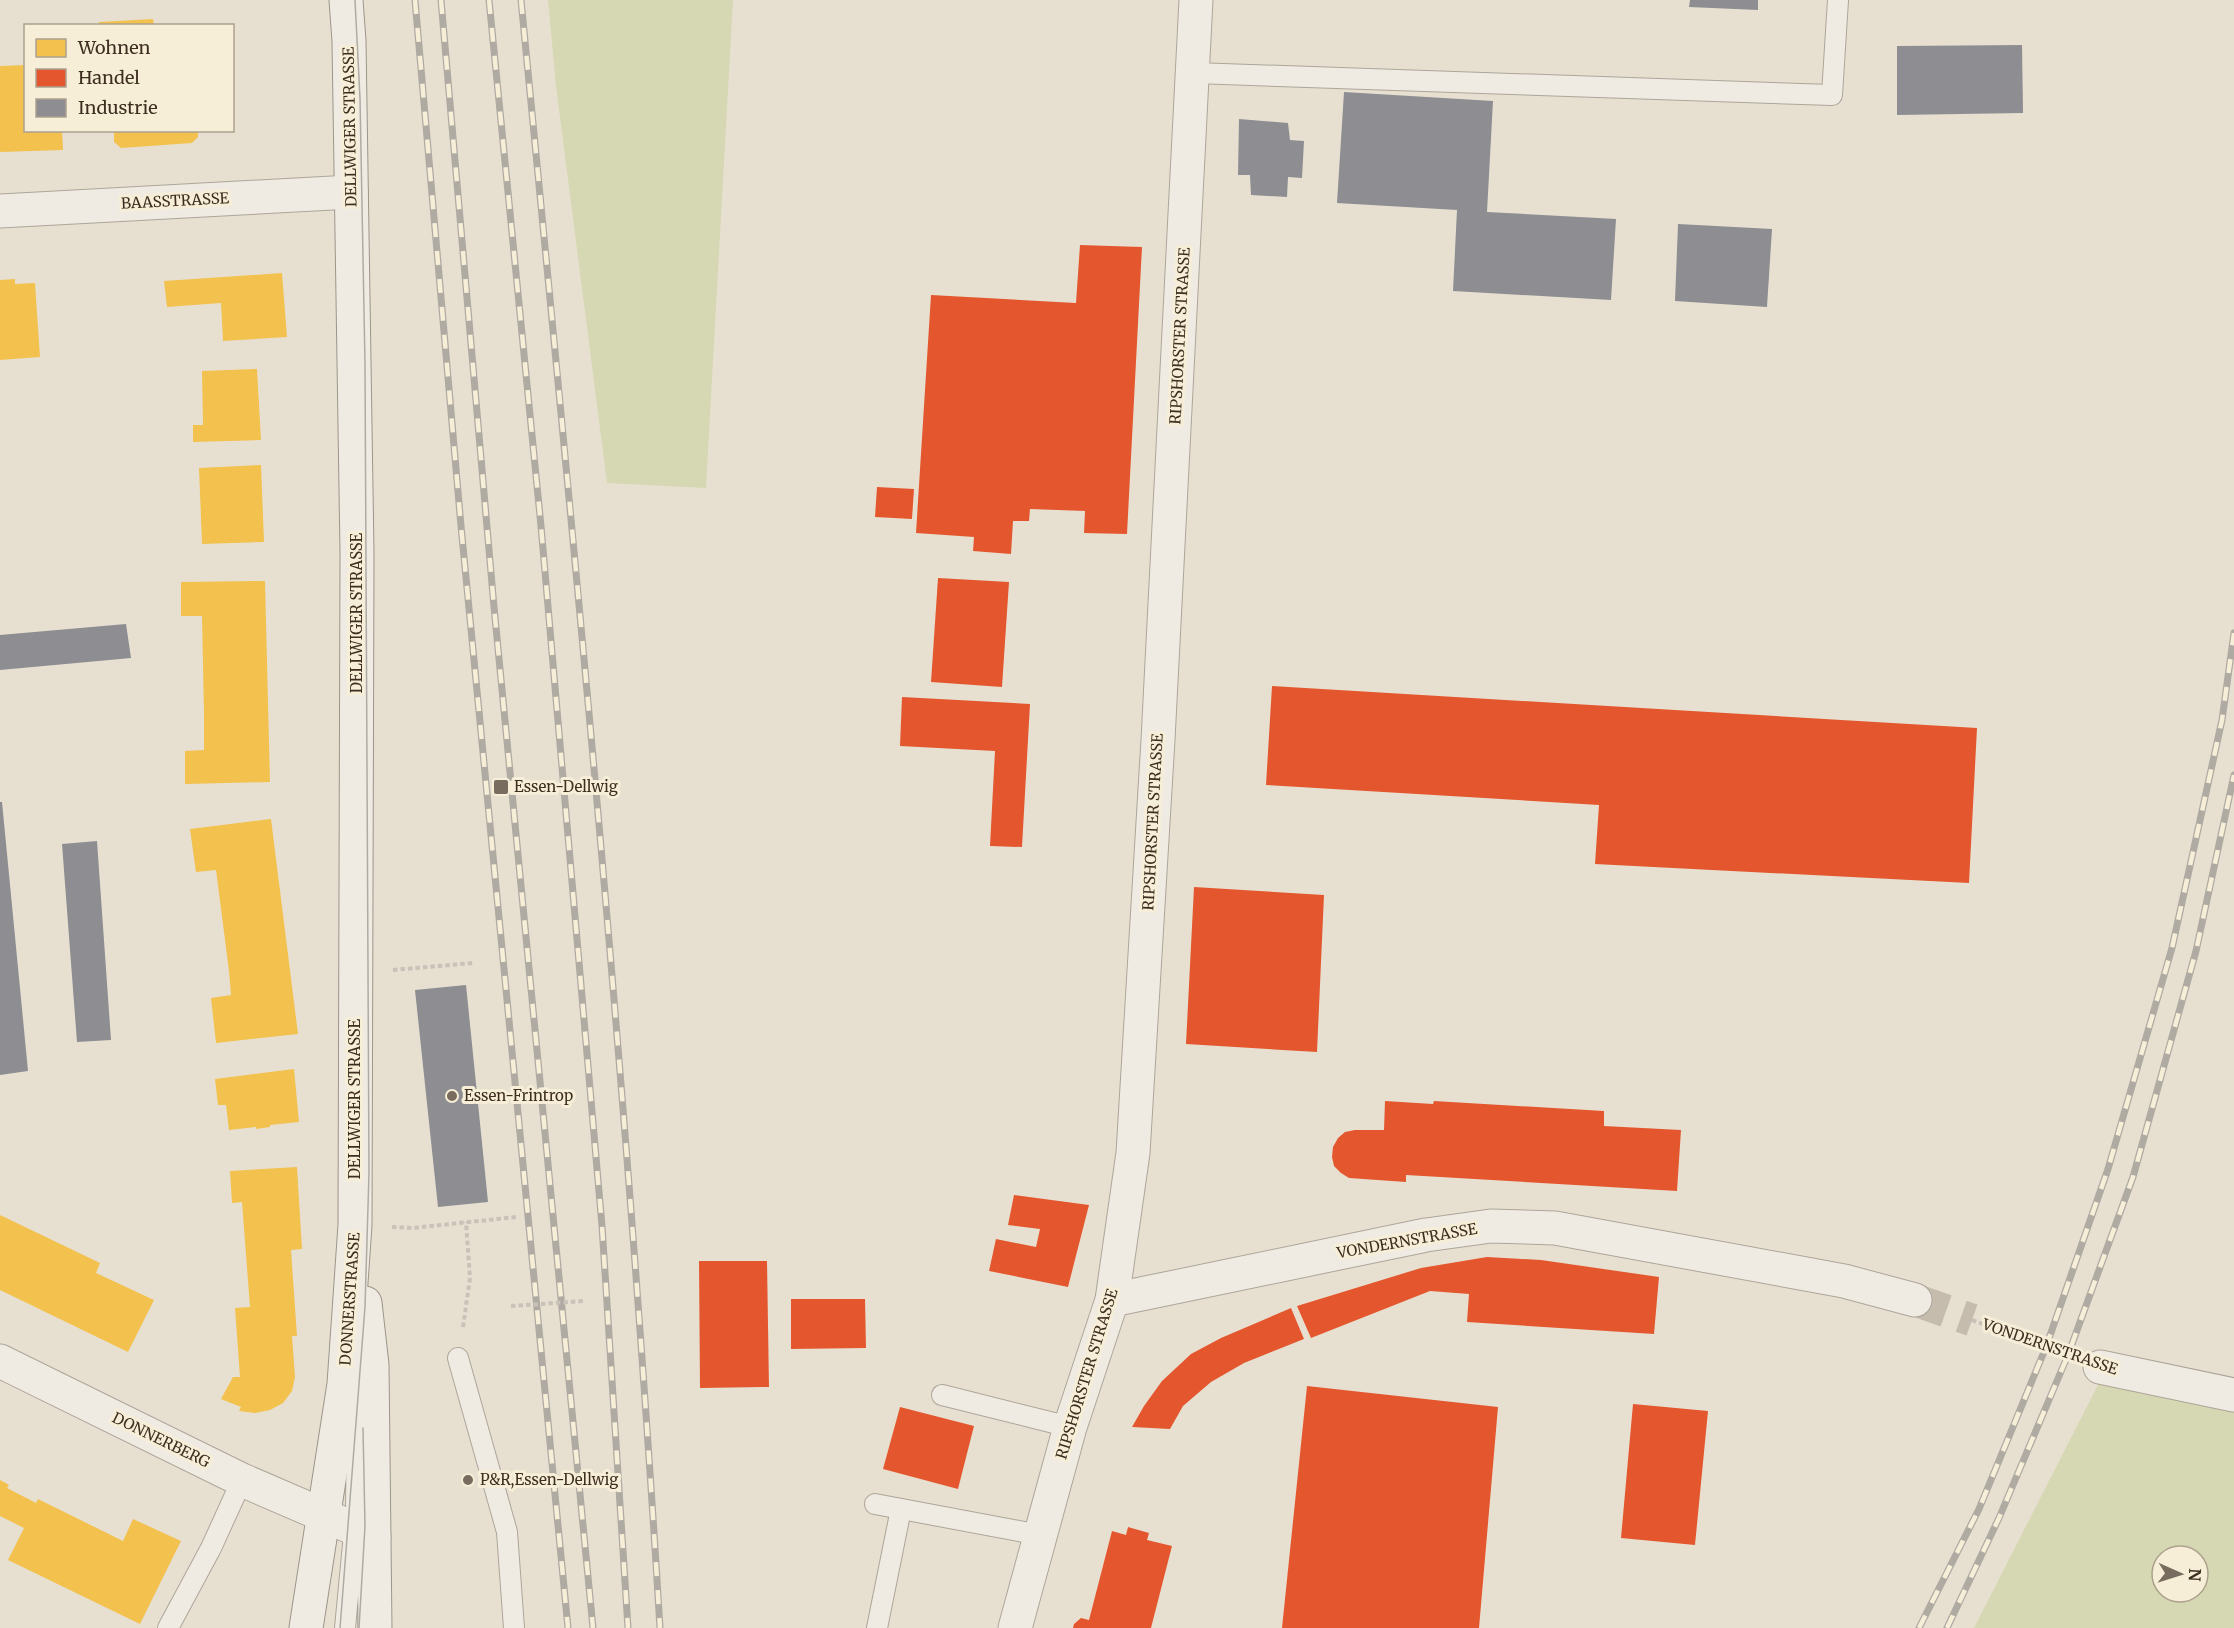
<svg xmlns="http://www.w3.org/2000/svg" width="2234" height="1628" viewBox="0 0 2234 1628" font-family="Merriweather,serif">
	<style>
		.green { fill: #d6d7b3; fill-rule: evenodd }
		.homes { fill: #f2c14e }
		.shops { fill: #e4572e }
		.industry { fill: #8d8d92 }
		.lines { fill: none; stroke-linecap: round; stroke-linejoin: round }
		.minor-tunnel { stroke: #c5bcae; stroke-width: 33; stroke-dasharray: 33 16; stroke-linecap: butt }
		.service-casing { stroke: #ada599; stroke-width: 22 }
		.minor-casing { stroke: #ada599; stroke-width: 35 }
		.secondary-casing { stroke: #9c958a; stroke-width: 35 }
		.path { stroke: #c8c2b9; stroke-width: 4; stroke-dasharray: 4.5 3; stroke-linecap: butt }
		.service { stroke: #efebe3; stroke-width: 20 }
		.minor { stroke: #efebe3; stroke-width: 33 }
		.secondary { stroke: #efebe3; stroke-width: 33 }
		.tram { stroke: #afaaa2; stroke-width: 1.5 }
		.rail-casing { stroke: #afaaa2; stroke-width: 7 }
		.rail { stroke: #f7eed8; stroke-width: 4.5; stroke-dasharray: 14; stroke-linecap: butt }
		.path-bridge { stroke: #c8c2b9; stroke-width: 4; stroke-dasharray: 4.5 3; stroke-linecap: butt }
		.poi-dot { fill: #786c5e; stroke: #f7eed8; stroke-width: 2 }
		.labels { text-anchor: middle; stroke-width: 6; stroke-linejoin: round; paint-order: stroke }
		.street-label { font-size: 15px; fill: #3d2e20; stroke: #f7eed8 }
		.poi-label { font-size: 15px; fill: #3d2e20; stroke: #f7eed8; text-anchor: start }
	</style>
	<rect width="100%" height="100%" fill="#e7e0d1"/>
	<g class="green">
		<polygon points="548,0 733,0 706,488 607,483 556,86"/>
		<path d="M2101,1379L2234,1409V1628H1974ZM2162,1556H2198V1592H2162Z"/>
	</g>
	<g class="homes">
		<polygon points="153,19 154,26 99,26 99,22"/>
		<polygon points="26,65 26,130 62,130 63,150 0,152 0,66"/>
		<polygon points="114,130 198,130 198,137 192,143 121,148 114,142"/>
		<polygon points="282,273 287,337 223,341 221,303 167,307 164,281"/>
		<polygon points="15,279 15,284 35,283 40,357 0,360 0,280"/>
		<polygon points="257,369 261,440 193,442 193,425 203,425 202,371"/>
		<polygon points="261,465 264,542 202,544 199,468"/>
		<polygon points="265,581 270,782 185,784 185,751 204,750 204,714 202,616 181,616 181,582"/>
		<polygon points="271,819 298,1034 216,1043 211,998 231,995 229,971 216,870 196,872 190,829"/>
		<polygon points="294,1069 299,1122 270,1125 270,1127 256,1129 256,1127 229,1130 226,1105 218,1105 215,1079"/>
		<polygon points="297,1167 302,1249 291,1250 297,1336 292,1336 295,1377 292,1391 283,1403 270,1410 255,1413 239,1411 241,1407 221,1399 233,1377 240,1377 235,1308 250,1307 242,1202 232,1203 230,1171"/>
		<polygon points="0,1215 100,1263 96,1273 154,1300 128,1352 0,1290"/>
		<polygon points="0,1480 9,1485 7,1488 36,1503 38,1499 123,1541 133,1519 181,1541 140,1624 8,1560 24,1528 0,1516"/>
	</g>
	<g class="shops">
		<polygon points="1080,245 1142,247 1127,534 1084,533 1085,511 1030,509 1029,521 1013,521 1011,554 973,551 974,537 916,533 931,295 1076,303"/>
		<polygon points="877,487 914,489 912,519 875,517"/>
		<polygon points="938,578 1009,582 1002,687 931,682"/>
		<polygon points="1272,686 1977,728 1969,883 1595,864 1599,805 1266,785"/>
		<polygon points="902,697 1030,704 1022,847 990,846 995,751 900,746"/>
		<polygon points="1194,887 1324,895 1317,1052 1186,1044"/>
		<polygon points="1385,1101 1433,1104 1434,1101 1604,1111 1604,1126 1681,1130 1677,1191 1406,1175 1406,1182 1349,1178 1341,1173 1334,1166 1332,1157 1333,1147 1338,1138 1345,1132 1355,1130 1384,1130"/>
		<polygon points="1014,1195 1089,1205 1068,1287 989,1271 996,1239 1036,1247 1040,1229 1008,1225"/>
		<polygon points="1487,1257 1541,1260 1659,1277 1654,1334 1467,1322 1469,1294 1430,1291 1311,1338 1297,1306 1421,1268"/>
		<polygon points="699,1261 767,1261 769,1387 700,1388"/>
		<polygon points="791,1299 865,1299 866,1348 791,1349"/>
		<polygon points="1291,1308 1304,1339 1244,1363 1211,1382 1183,1406 1170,1429 1132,1427 1144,1406 1162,1381 1191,1354 1221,1338"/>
		<polygon points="1307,1386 1498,1407 1479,1628 1282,1628"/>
		<polygon points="1633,1404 1708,1411 1695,1545 1621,1538"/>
		<polygon points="900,1407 974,1426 958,1489 883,1469"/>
		<polygon points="1128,1527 1149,1533 1147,1540 1172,1546 1151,1628 1073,1628 1074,1624 1081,1618 1089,1620 1112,1531 1126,1535"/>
	</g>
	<g class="industry">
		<polygon points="1690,0 1758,0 1758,10 1689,7"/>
		<polygon points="2022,45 2023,113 1897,115 1897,46"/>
		<polygon points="1344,92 1493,101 1487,212 1616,219 1611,300 1453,291 1457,210 1337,203"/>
		<polygon points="1239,119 1288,123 1290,140 1304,141 1302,178 1288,177 1287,197 1251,195 1250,175 1238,175"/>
		<polygon points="1678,224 1772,229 1767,307 1675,301"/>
		<polygon points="126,624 131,658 0,670 0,635"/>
		<polygon points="0,802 2,802 28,1071 0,1075"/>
		<polygon points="97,841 111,1040 77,1042 62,844"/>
		<polygon points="466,985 488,1202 438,1207 415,990"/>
	</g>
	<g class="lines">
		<polyline class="minor-tunnel" points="1915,1300 1972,1320"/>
		<defs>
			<g id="service">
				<polyline points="1194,73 1832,95 1838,0"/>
				<polyline points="458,1358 507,1532 514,1628"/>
				<polyline points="942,1395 1070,1427"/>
				<polyline points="875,1504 1040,1535"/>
				<polyline points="168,1628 211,1548 242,1480"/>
				<polyline points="345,1628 356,1513 357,1399"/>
				<polyline points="877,1628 901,1509"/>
			</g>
			<g id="minor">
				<polyline points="0,211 351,192"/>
				<polyline points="1112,1300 1426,1235 1491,1226 1555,1228 1844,1281 1915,1300"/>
				<polyline points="0,1361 242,1480 374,1537"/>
				<polyline points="2100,1367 2234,1395"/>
				<polyline points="1015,1628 1070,1427 1112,1300 1133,1153 1158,740 1196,0"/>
			</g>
			<g id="secondary">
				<polyline points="365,1303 372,1365 375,1628"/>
				<polyline points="306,1628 344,1384 355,1225 357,553 349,41 346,0"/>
			</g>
		</defs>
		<use href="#service" class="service-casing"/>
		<use href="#minor" class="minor-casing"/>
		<use href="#secondary" class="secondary-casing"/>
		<g class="path">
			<polyline points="393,970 473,963"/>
			<polyline points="392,1227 413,1228 516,1217"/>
			<polyline points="1972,1320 2066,1354"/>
			<polyline points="463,1327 470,1278 466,1222"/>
		</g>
		<use href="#service" class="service"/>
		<use href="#minor" class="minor"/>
		<use href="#secondary" class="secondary"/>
		<g class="tram">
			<polyline points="340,1628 365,1307 369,1173 365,364 360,98 355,0"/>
			<polyline points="359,1628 365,1526 363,1428"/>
		</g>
		<defs>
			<g id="rail">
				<polyline points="415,0 461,526 568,1628"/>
				<polyline points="441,0 494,607 593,1628"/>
				<polyline points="489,0 541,526 602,1226 628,1628"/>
				<path d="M521,0C574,542 627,1084 660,1628"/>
				<polyline points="1919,1628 1979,1509 2046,1347 2108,1169 2172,948 2222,720 2234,633"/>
				<polyline points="1947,1628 1999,1518 2068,1355 2133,1177 2196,951 2234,775"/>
			</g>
		</defs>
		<use href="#rail" class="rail-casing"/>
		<use href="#rail" class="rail"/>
		<polyline class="path-bridge" points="511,1306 584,1301"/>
	</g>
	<g class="poi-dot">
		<rect x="493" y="779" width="16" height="16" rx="3"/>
		<circle cx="452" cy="1096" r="6"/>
		<circle cx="468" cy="1480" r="6"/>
	</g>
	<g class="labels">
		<g class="street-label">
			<text transform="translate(350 127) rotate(-91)" y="5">DELLWIGER STRASSE</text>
			<text transform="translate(175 201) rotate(-3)" y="5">BAASSTRASSE</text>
			<text transform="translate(1180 336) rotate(-87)" y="5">RIPSHORSTER STRASSE</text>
			<text transform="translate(357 613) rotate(-90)" y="5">DELLWIGER STRASSE</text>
			<text transform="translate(1153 822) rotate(-87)" y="5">RIPSHORSTER STRASSE</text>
			<text transform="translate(355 1099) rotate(-90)" y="5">DELLWIGER STRASSE</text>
			<text transform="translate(1407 1241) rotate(-10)" y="5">VONDERNSTRASSE</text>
			<text transform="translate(350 1299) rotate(-86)" y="5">DONNERSTRASSE</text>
			<text transform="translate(2050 1347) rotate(19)" y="5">VONDERNSTRASSE</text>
			<text transform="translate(1087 1374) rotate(-73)" y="5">RIPSHORSTER STRASSE</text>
			<text transform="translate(161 1440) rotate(26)" y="5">DONNERBERG</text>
		</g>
		<g class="poi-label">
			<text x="514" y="792">Essen-Dellwig</text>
			<text x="464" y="1101">Essen-Frintrop</text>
			<text x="480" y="1485">P&amp;R,Essen-Dellwig</text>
		</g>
	</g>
	<rect x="24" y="24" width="210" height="108" fill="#f7eed8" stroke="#ada18e" stroke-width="1.5"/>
	<rect x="36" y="39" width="30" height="18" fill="#f2c14e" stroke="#ada18e" stroke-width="1.5"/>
	<text x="78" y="54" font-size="18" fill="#3d2e20">Wohnen</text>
	<rect x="36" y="69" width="30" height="18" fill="#e4572e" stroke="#ada18e" stroke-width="1.5"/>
	<text x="78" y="84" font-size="18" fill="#3d2e20">Handel</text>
	<rect x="36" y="99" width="30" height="18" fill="#8d8d92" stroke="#ada18e" stroke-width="1.5"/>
	<text x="78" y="114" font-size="18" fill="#3d2e20">Industrie</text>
	<g transform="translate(2180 1574) rotate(93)"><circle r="28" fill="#f7eed8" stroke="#ada18e" stroke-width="1.5"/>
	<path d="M0-4.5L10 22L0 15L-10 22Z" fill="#786c5e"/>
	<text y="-9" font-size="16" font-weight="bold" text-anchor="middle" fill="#3d2e20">N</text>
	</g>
</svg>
